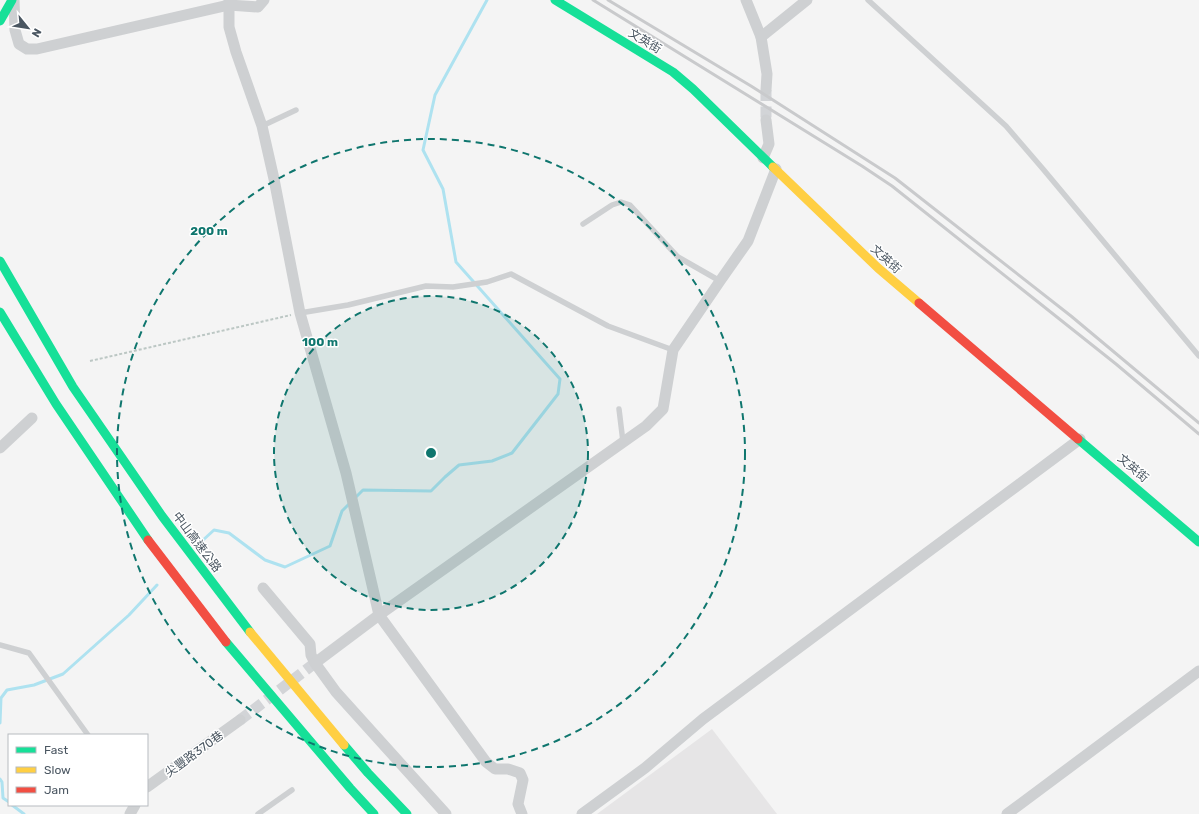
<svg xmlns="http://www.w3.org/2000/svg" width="1199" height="814" viewBox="0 0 1199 814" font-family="Rubik,'Noto Sans TC',sans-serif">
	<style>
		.education { fill: #e6e5e6 }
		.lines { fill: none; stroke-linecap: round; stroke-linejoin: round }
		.stream { stroke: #aee2f0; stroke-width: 3 }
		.street-tunnel { stroke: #d2d4d7; stroke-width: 11; stroke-dasharray: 11 5.5; stroke-linecap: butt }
		.path { stroke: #bcc7c4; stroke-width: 2; stroke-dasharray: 3 2; stroke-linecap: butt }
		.lane { stroke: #ced0d2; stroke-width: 5.5 }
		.street { stroke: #ced0d2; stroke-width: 11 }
		.fast { stroke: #16e098; stroke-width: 9 }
		.slow { stroke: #ffcf43; stroke-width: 9 }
		.jam { stroke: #f24e42; stroke-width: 9 }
		.rail { stroke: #c9cacc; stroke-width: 3 }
		.ring { fill: none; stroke: #0f766e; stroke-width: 2; stroke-dasharray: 7 5 }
		.labels { text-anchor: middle; stroke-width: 3; stroke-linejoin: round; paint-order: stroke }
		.street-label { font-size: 12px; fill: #4a5661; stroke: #fff }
		.centre { fill: #0f766e; stroke: #fff; stroke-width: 2 }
		.ring-label { font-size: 12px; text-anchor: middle; font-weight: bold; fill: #0f766e; stroke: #fff; stroke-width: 3; stroke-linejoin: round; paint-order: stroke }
	</style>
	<rect width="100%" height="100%" fill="#f4f4f4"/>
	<polygon class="education" points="712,729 777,814 597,814"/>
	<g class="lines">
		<g class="stream">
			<polyline points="355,498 363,490 431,491 445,477 459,465 492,461 512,453 558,394 560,379 456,262 443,189 423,150 435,95 487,0"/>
			<polyline points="202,541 214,530 229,533 265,560 285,567 330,546 342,511 350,503"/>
			<polyline points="0,723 1,698 7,690 34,685 63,674 129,615 157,585"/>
			<polyline points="0,779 2,782 3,798 9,802"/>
			<polyline points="12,805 24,814"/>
		</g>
		<g class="street-tunnel">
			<polyline points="766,90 766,120"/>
			<polyline points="240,720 315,663"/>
		</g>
		<polyline class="path" points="90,361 291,315"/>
		<g class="lane">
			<polyline points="868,0 1006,126 1043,169 1199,356"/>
			<polyline points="262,126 296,110"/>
			<polyline points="583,224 612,205 621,202 630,205 678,257 720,281"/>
			<polyline points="300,313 348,305 426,286 453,287 487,282 511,274 608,326 673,350"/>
			<polyline points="619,409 623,442"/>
			<polyline points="0,645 29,653 88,735"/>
			<polyline points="258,814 292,790"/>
		</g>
		<g class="street">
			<polyline points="14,0 15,30 19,44 27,49 37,49 229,5 258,7 264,0"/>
			<polyline points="229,0 229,27 236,52 262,126 274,179 300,313 346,473 379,615 486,762 495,769 508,769 520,773 523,780 518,804 522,814"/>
			<polyline points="746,0 761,37 767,74 766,90"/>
			<polyline points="761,37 807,0"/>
			<polyline points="763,158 769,144 766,120"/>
			<polyline points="0,448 32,418"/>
			<polyline points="263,588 310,644 311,655 315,663 336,692 446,814"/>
			<polyline points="315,663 379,615 646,426 663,409 673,350 720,281 748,241 776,169"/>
			<polyline points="147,787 240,720"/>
			<polyline points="130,814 135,805"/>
			<polyline points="582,814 645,768 703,719 1080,439"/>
			<polyline points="1007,814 1199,671"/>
		</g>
		<g class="fast">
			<polyline points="555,0 673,72 693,89 773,167"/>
			<polyline points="0,21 12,0"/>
			<polyline points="0,261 73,387 162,516 250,632"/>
			<polyline points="0,312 56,404 148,540"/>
			<polyline points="1078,439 1199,542"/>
			<polyline points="226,642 350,788 374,814"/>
			<polyline points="344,745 368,773 407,814"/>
		</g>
		<g class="slow">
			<polyline points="773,167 878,268 919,303"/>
			<polyline points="250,632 344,745"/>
		</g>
		<g class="jam">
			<polyline points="919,303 1078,439"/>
			<polyline points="148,540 226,642"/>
		</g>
		<g class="rail">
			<polyline points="593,0 862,166 892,186 1116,364 1199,434"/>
			<polyline points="608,0 751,86 895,178 1071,316 1199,423"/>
		</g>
	</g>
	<circle cx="431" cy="453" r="157" fill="#0f766e" fill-opacity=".12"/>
	<g class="ring">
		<circle cx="431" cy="453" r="157"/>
		<circle cx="431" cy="453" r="314"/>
	</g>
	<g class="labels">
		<g class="street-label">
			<text transform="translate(645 41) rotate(31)" y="4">文英街</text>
			<text transform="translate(886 259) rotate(42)" y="4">文英街</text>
			<text transform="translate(1133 468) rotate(40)" y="4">文英街</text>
			<text transform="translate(197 542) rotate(53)" y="4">中山高速公路</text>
			<text transform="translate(194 754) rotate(-36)" y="4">尖豐路370巷</text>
		</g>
	</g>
	<circle cx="431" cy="453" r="6" class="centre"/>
	<g class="ring-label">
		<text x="209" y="235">200 m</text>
		<text x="320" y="346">100 m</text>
	</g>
	<rect x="8" y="734" width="140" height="72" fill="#ffffff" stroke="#b7bbc0"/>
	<rect x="16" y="747" width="20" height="6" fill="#16e098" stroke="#b7bbc0"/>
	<text x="44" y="754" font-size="12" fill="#4a5661">Fast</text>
	<rect x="16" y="767" width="20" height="6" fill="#ffcf43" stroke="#b7bbc0"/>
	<text x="44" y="774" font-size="12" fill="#4a5661">Slow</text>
	<rect x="16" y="787" width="20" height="6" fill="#f24e42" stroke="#b7bbc0"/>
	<text x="44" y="794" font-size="12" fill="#4a5661">Jam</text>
	<g transform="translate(28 28) rotate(120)" stroke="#ffffff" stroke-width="3" paint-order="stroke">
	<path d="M0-3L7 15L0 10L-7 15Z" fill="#4a5661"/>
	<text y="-6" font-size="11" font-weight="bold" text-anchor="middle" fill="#4a5661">N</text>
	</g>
</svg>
